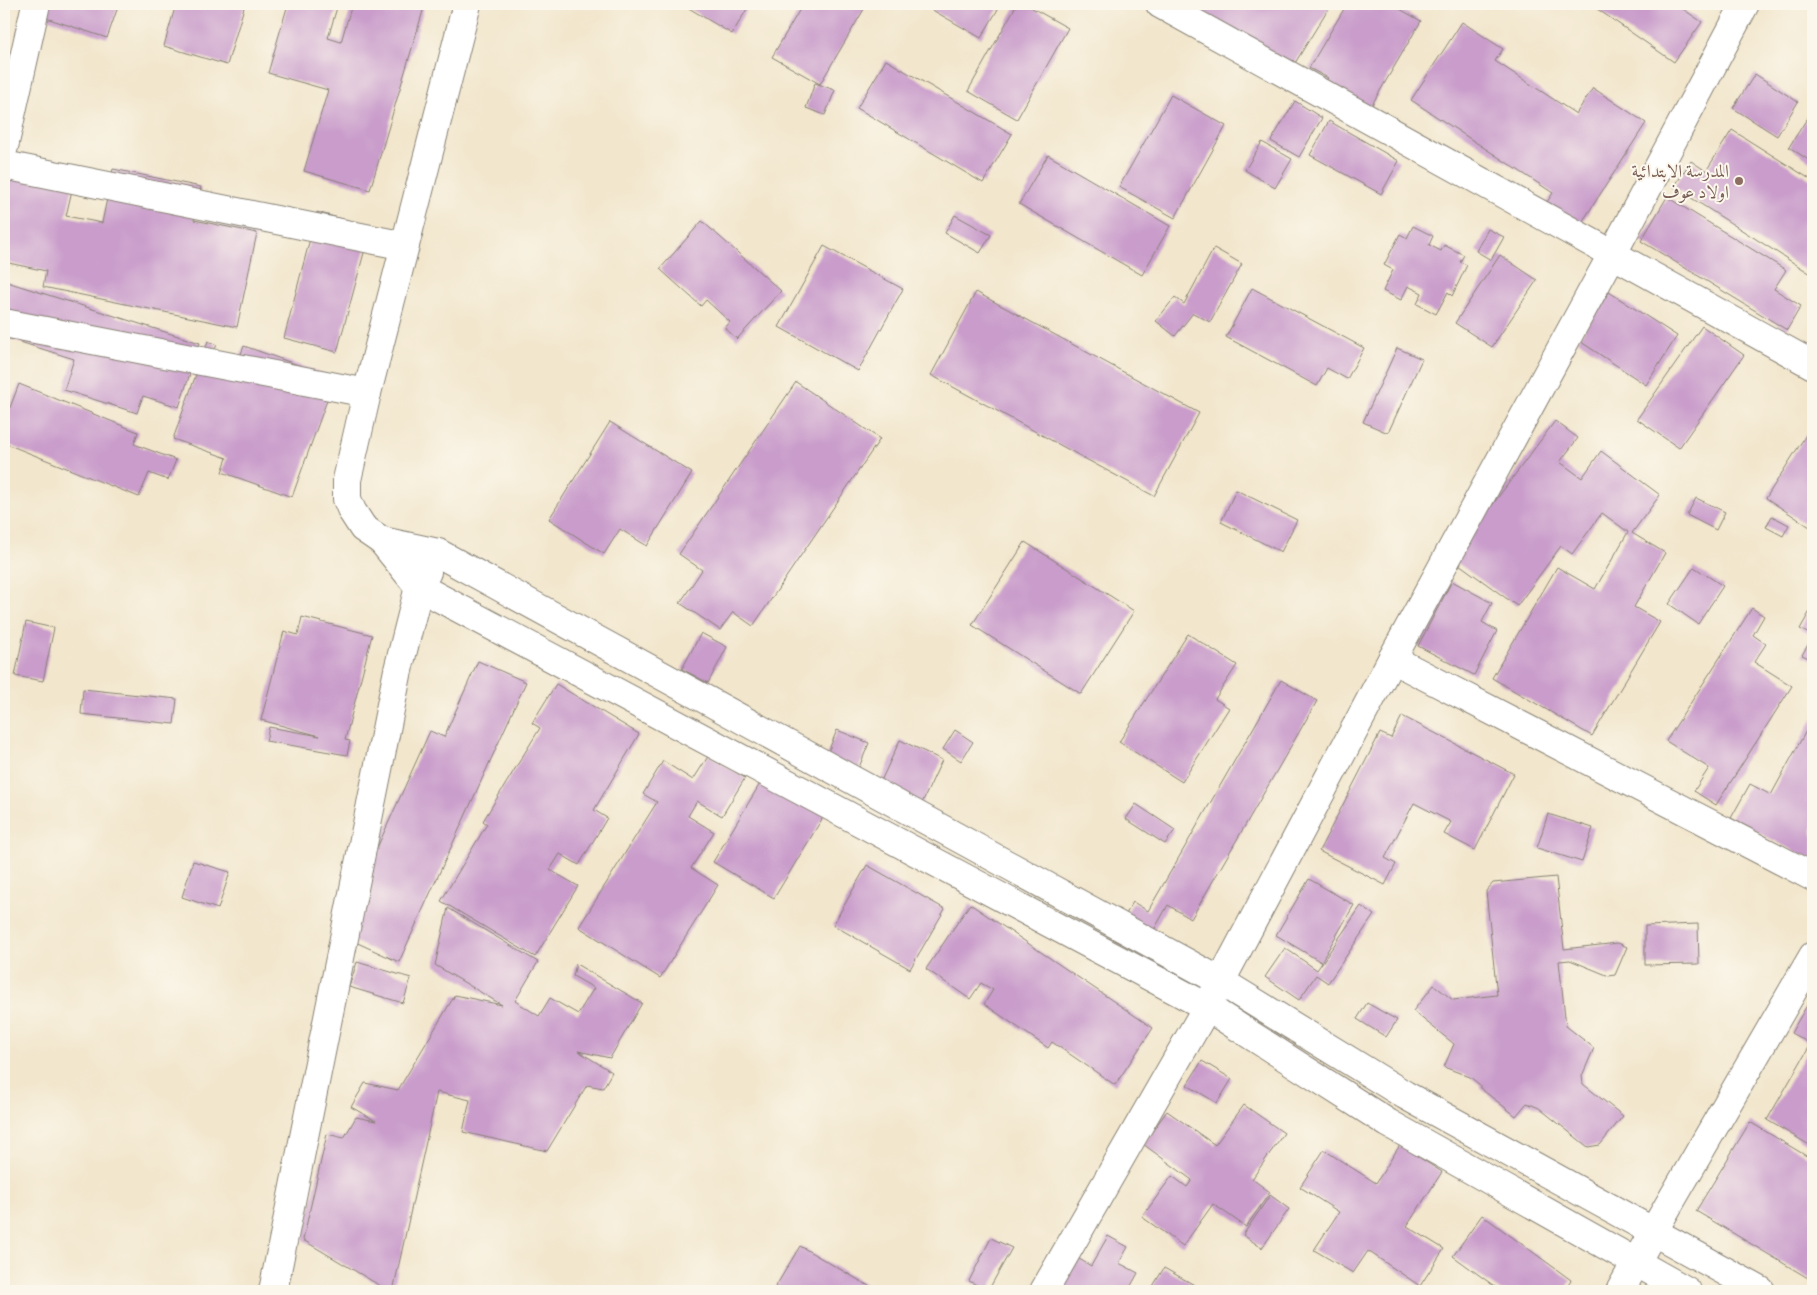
<svg xmlns="http://www.w3.org/2000/svg" width="1817" height="1295" viewBox="0 0 1817 1295" font-family="'IM FELL DW Pica',Amiri,serif">
	<style>
		.building { fill: #c99ccb }
		.lines { fill: none; stroke-linecap: round; stroke-linejoin: round }
		.street-casing { stroke: #878174; stroke-width: 30 }
		.secondary-casing { stroke: #878174; stroke-width: 30 }
		.street { stroke: #fff; stroke-width: 28 }
		.secondary { stroke: #fff; stroke-width: 28 }
		.education-dot { fill: #8d6e63; stroke: #fbf7ec; stroke-width: 2 }
		.labels { text-anchor: middle; stroke-width: 4; stroke-linejoin: round; paint-order: stroke }
		.education-label { font-size: 18px; fill: #785e54; stroke: #fbf7ec; text-anchor: end }
	</style>
	<rect width="100%" height="100%" fill="#fbf7ec"/>
	<filter id="ink" filterUnits="userSpaceOnUse"><feTurbulence type="fractalNoise" baseFrequency=".02" numOctaves="2"/><feDisplacementMap in="SourceGraphic" scale="10" xChannelSelector="R" yChannelSelector="G"/><feConvolveMatrix kernelMatrix="1 2 1 2 8 2 1 2 1" color-interpolation-filters="sRGB"/></filter>
	<filter id="wash" filterUnits="userSpaceOnUse"><feTurbulence type="fractalNoise" baseFrequency=".0096" numOctaves="4" result="noise"/><feDisplacementMap in="SourceGraphic" scale="20" xChannelSelector="R" yChannelSelector="G"/><feGaussianBlur stdDeviation="1.12" result="paint"/><feColorMatrix in="noise" values="0 0 0 0 0 0 0 0 0 0 0 0 0 0 0 0 0 1.4 0 .05"/><feComposite in="paint" operator="in"/></filter>
	<g filter="url(#wash)">
		<rect width="100%" height="100%" fill="#f2e6cc"/>
		<g id="blocks">
			<g class="building">
				<polygon points="41,4 119,4 107,38 37,15"/>
				<polygon points="176,4 245,4 227,65 164,46"/>
				<polygon points="288,4 338,4 328,38 341,42 352,4 425,4 370,190 304,171 328,90 268,73"/>
				<polygon points="682,4 750,4 732,34"/>
				<polygon points="803,4 867,4 820,84 772,57"/>
				<polygon points="922,4 1001,4 981,38"/>
				<polygon points="1017,4 1025,4 1068,28 1017,119 968,91"/>
				<polygon points="1194,4 1331,4 1292,68 1191,8"/>
				<polygon points="1347,4 1391,4 1421,21 1370,108 1325,82 1328,78 1309,68"/>
				<polygon points="1590,4 1682,4 1680,7 1702,22 1674,62"/>
				<polygon points="1462,22 1503,49 1495,61 1576,114 1593,88 1646,123 1579,227 1545,205 1553,193 1411,100"/>
				<polygon points="886,60 1012,134 983,183 857,108"/>
				<polygon points="1755,74 1798,102 1777,136 1733,108"/>
				<polygon points="815,83 835,90 825,115 806,108"/>
				<polygon points="1171,95 1226,126 1175,218 1119,187"/>
				<polygon points="1295,101 1322,118 1299,157 1271,141"/>
				<polygon points="1810,114 1813,116 1813,163 1789,147"/>
				<polygon points="1329,121 1399,161 1381,194 1310,155"/>
				<polygon points="1732,130 1813,181 1813,270 1811,274 1674,187 1691,161 1706,171"/>
				<polygon points="1262,142 1292,159 1275,188 1245,170"/>
				<polygon points="4,152 76,173 66,216 102,223 113,169 201,187 194,220 257,233 237,327 43,287 46,271 4,262"/>
				<polygon points="1048,155 1170,226 1142,275 1019,204"/>
				<polygon points="1667,197 1786,270 1774,289 1801,306 1787,330 1641,241"/>
				<polygon points="317,212 371,227 337,352 284,338"/>
				<polygon points="955,215 991,235 980,253 945,233"/>
				<polygon points="702,221 781,291 737,339 725,328 730,322 706,300 701,306 660,269"/>
				<polygon points="1413,226 1433,236 1429,245 1441,251 1444,245 1464,255 1460,262 1467,265 1452,296 1448,292 1436,314 1417,304 1422,293 1408,286 1401,300 1383,291 1393,270 1384,265 1400,234 1407,238"/>
				<polygon points="1488,229 1504,237 1491,260 1476,251"/>
				<polygon points="824,246 903,289 858,371 779,327"/>
				<polygon points="1214,248 1242,264 1210,322 1193,313 1175,336 1156,321 1175,297 1184,304"/>
				<polygon points="1500,255 1537,280 1492,347 1455,323"/>
				<polygon points="4,281 200,343 179,407 143,396 137,413 64,390 74,359 4,337"/>
				<polygon points="1252,288 1364,348 1347,379 1327,368 1317,386 1226,337"/>
				<polygon points="976,292 1199,413 1154,496 931,375"/>
				<polygon points="1609,292 1677,336 1646,385 1578,340"/>
				<polygon points="1702,326 1744,355 1679,448 1637,419"/>
				<polygon points="208,341 217,345 214,351 239,359 244,346 335,378 292,497 222,472 227,458 173,439"/>
				<polygon points="1397,348 1422,359 1388,433 1363,422"/>
				<polygon points="796,382 880,439 753,626 733,612 720,630 680,603 702,570 679,554"/>
				<polygon points="19,384 138,432 134,444 176,460 168,480 149,473 139,497 4,443 4,423"/>
				<polygon points="1555,421 1578,438 1560,462 1582,478 1601,451 1660,495 1632,533 1665,553 1634,607 1660,622 1592,736 1492,678 1557,567 1595,589 1628,532 1602,513 1572,554 1561,546 1517,606 1452,559"/>
				<polygon points="610,422 692,473 647,546 620,529 604,554 549,519"/>
				<polygon points="1813,424 1813,529 1766,498"/>
				<polygon points="1236,490 1297,520 1281,552 1221,522"/>
				<polygon points="1696,498 1725,512 1716,530 1687,515"/>
				<polygon points="1772,516 1789,525 1783,536 1766,527"/>
				<polygon points="1025,542 1134,611 1081,694 972,625"/>
				<polygon points="1694,567 1723,586 1698,624 1669,604"/>
				<polygon points="1452,581 1492,603 1482,622 1497,631 1474,675 1418,646"/>
				<polygon points="1813,606 1813,660 1802,655 1813,636 1800,629"/>
				<polygon points="1752,608 1764,616 1753,635 1766,644 1754,662 1792,686 1716,805 1694,791 1709,768 1666,741"/>
				<polygon points="302,617 372,635 345,740 350,741 347,755 266,741 269,727 320,736 261,720 284,631 298,635"/>
				<polygon points="26,622 54,628 43,681 15,676"/>
				<polygon points="701,633 727,647 708,683 682,669"/>
				<polygon points="1188,634 1237,665 1215,699 1229,708 1182,782 1119,742"/>
				<polygon points="478,661 526,682 399,962 338,934 430,731 444,737"/>
				<polygon points="1281,680 1317,701 1191,919 1168,905 1150,937 1122,921 1133,902 1148,911"/>
				<polygon points="556,684 639,734 594,810 607,818 579,865 560,854 550,870 578,886 535,957 441,901 487,824 483,821 540,728 532,723"/>
				<polygon points="83,689 177,699 174,724 81,714"/>
				<polygon points="1402,716 1514,774 1475,850 1444,834 1451,822 1414,803 1385,858 1396,864 1385,885 1319,851 1380,733 1391,738"/>
				<polygon points="1813,718 1813,855 1811,860 1731,818 1750,784 1771,795"/>
				<polygon points="837,730 869,743 855,777 823,764"/>
				<polygon points="955,730 973,742 961,761 943,749"/>
				<polygon points="900,740 942,760 922,803 880,783"/>
				<polygon points="709,755 745,778 722,816 697,801 688,816 714,832 691,868 718,885 660,978 579,927 657,802 643,794 663,761 693,780"/>
				<polygon points="764,777 825,814 774,898 713,862"/>
				<polygon points="1136,804 1175,830 1165,844 1126,819"/>
				<polygon points="1548,814 1593,828 1582,862 1537,848"/>
				<polygon points="193,861 230,872 218,909 182,897"/>
				<polygon points="867,865 945,909 910,969 833,925"/>
				<polygon points="1556,877 1564,949 1618,943 1627,947 1615,975 1609,976 1570,960 1559,961 1566,1026 1594,1048 1582,1076 1583,1084 1623,1116 1600,1145 1588,1147 1539,1108 1527,1103 1516,1116 1480,1088 1480,1085 1470,1077 1444,1067 1454,1044 1413,1011 1434,985 1453,1000 1497,995 1486,891 1493,883"/>
				<polygon points="1309,879 1354,905 1321,962 1276,935"/>
				<polygon points="970,904 1153,1028 1115,1085 1052,1042 1048,1048 984,1004 993,990 981,983 970,999 926,969"/>
				<polygon points="1361,906 1374,915 1328,983 1316,975 1299,1000 1265,977 1285,948 1317,970"/>
				<polygon points="448,908 538,962 515,1001 539,1016 550,998 578,1014 594,988 573,976 576,964 642,1003 610,1058 578,1051 612,1072 603,1088 587,1085 547,1151 463,1132 470,1100 437,1092 393,1291 389,1291 303,1240 327,1134 344,1138 356,1117 376,1121 351,1107 365,1083 398,1090 455,995 502,1005 435,965"/>
				<polygon points="1698,924 1699,964 1645,965 1645,926"/>
				<polygon points="357,962 411,978 403,1003 349,987"/>
				<polygon points="1813,995 1813,1147 1767,1120 1811,1044 1791,1033"/>
				<polygon points="1367,1003 1397,1020 1386,1037 1357,1019"/>
				<polygon points="1202,1061 1232,1079 1217,1103 1187,1085"/>
				<polygon points="1244,1105 1284,1133 1252,1179 1270,1192 1246,1227 1213,1204 1183,1246 1142,1217 1172,1176 1187,1187 1192,1180 1143,1144 1167,1111 1215,1145"/>
				<polygon points="1750,1122 1813,1160 1813,1281 1696,1211"/>
				<polygon points="1400,1145 1442,1172 1407,1226 1444,1249 1420,1286 1368,1251 1353,1273 1314,1250 1339,1212 1300,1187 1324,1150 1376,1183"/>
				<polygon points="1270,1195 1289,1209 1262,1248 1243,1235"/>
				<polygon points="1482,1215 1571,1280 1563,1291 1501,1291 1453,1256"/>
				<polygon points="1108,1236 1128,1247 1119,1263 1138,1273 1128,1291 1054,1291 1074,1256 1091,1266"/>
				<polygon points="991,1238 1012,1248 988,1291 969,1281"/>
				<polygon points="800,1246 869,1286 866,1291 773,1291"/>
				<polygon points="1164,1268 1205,1291 1150,1291"/>
			</g>
		</g>
	</g>
	<g filter="url(#ink)">
		<use href="#blocks" fill-opacity="0" stroke="#878174" stroke-width="1"/>
		<g class="lines">
			<defs>
				<g id="street">
					<polyline points="467,4 367,393 347,480 347,499 352,511 363,528 382,541 419,587 1207,1007 1388,1123 1687,1291"/>
					<polyline points="1160,4 1813,365"/>
					<polyline points="4,147 36,4"/>
					<polyline points="4,165 405,246"/>
					<polyline points="4,323 367,393"/>
					<polyline points="382,541 438,553 1220,981 1405,1095 1761,1291"/>
					<polyline points="1392,659 1813,877"/>
					<polyline points="273,1291 398,670 419,587 427,572"/>
					<polyline points="1044,1291 1207,1007 1392,659 1613,253 1745,4"/>
				</g>
				<polyline id="secondary" points="1620,1291 1653,1232 1813,956"/>
			</defs>
			<use href="#street" class="street-casing"/>
			<use href="#secondary" class="secondary-casing"/>
			<use href="#street" class="street"/>
			<use href="#secondary" class="secondary"/>
		</g>
	</g>
	<circle class="education-dot" cx="1739" cy="181" r="5"/>
	<g class="labels">
		<g class="education-label">
			<text x="1729" y="177">المدرسة الابتدائية<tspan x="1729" dy="21">اولاد عوف</tspan></text>
		</g>
	</g>
	<rect width="1817" height="1295" fill="none" stroke="#fbf7ec" stroke-width="20"/>
</svg>
